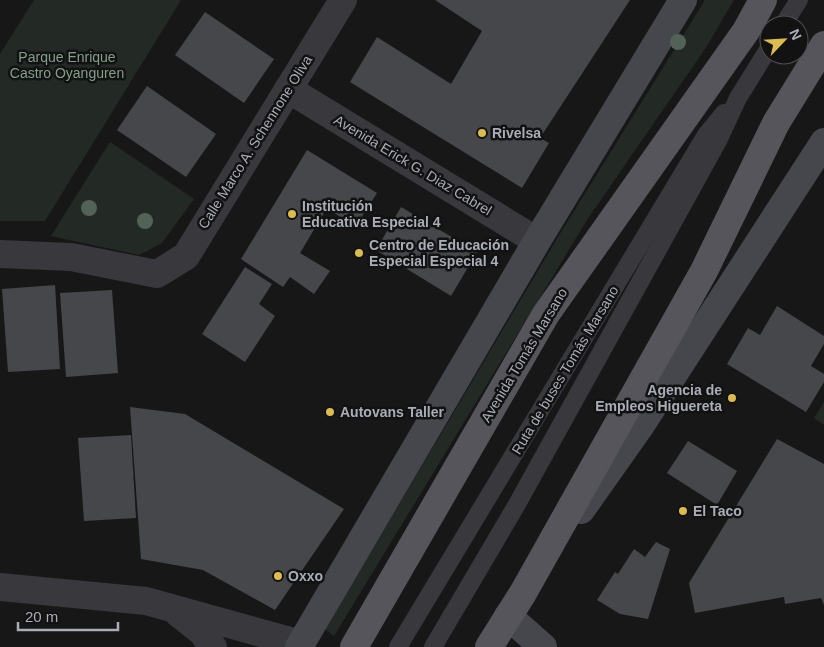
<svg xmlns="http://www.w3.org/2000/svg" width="824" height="647" viewBox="0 0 824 647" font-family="Helvetica,sans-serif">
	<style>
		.green { fill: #232a25 }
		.building { fill: #46474a }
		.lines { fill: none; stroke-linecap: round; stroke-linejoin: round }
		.lane { stroke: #38383d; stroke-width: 18 }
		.street { stroke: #38383d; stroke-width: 28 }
		.secondary { stroke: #46474c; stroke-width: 28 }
		.primary { stroke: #55555b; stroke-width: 28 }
		.tree { fill: #536256 }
		.poi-dot { fill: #dbbc4c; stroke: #121213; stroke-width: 2 }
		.labels { text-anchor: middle; stroke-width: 5; stroke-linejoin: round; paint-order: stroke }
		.park-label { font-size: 14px; fill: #849f89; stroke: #121213 }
		.poi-label { font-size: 14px; font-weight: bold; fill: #aaadb6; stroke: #121213; text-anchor: start }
		.street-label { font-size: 14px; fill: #aaadb6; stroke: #121213 }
	</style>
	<rect width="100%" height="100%" fill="#171718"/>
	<g class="green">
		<polygon points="34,0 181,0 45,221 0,221 0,54"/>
		<polygon points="705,0 734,0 705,49 587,220 334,636 325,629 558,237"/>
		<polygon points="110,142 194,199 162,243 139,255 51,236"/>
		<polygon points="824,402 824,425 814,418"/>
	</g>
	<g class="building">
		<polygon points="435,0 630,0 540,138 549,143 522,188 350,82 377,37 451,84 482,31"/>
		<polygon points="205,12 274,59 244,103 175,55"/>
		<polygon points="147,86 216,134 186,177 117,130"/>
		<polygon points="307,150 377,193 355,227 327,208 300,253 330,271 314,294 290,277 283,287 241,259"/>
		<polygon points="401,207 477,252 451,296 376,250"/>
		<polygon points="245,267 272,284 259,304 275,316 245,362 202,334"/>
		<polygon points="55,285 60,369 8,372 2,289"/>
		<polygon points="112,290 118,373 66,377 60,293"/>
		<polygon points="777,306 824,336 824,344 811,366 824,374 824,382 806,412 727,364 748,328 760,335"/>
		<polygon points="130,407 185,414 344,509 275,610 203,570 141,559"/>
		<polygon points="131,435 136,518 84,521 78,438"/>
		<polygon points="777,439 824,464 824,605 821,598 785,604 784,597 695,613 689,583"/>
		<polygon points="688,441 737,471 717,505 667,473"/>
		<polygon points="656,542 670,549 648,619 620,614 597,600 615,572 618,574 634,549 645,557"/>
	</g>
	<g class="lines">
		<g class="lane">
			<polyline points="783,25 799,0"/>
			<polyline points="398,647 706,135 724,113"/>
			<polyline points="433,647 516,506 718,141 738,98 769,48"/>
		</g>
		<g class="street">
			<polyline points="288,89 537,241"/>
			<polyline points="0,254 71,257 157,274 186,256 343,0"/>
			<polyline points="0,587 146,601 301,644"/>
			<polyline points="178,613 202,632 213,647"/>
		</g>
		<g class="secondary">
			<polyline points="581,510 641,425 824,142"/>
			<polyline points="508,616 543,647"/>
			<polyline points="299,647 537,241 683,0"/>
		</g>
		<g class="primary">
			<polyline points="354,647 546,314 746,31 763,0"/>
			<polyline points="489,647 523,593 704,271 776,123 824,45"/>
		</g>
	</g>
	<g class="tree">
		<circle cx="678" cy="42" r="8"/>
		<circle cx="89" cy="208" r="8"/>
		<circle cx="145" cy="221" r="8"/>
	</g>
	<g class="poi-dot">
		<circle cx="482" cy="133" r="5"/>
		<circle cx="292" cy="214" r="5"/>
		<circle cx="359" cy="253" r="5"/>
		<circle cx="732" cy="398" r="5"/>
		<circle cx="330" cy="412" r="5"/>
		<circle cx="683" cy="511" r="5"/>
		<circle cx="278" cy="576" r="5"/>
	</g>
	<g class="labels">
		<g class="park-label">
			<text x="67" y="62">Parque Enrique<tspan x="67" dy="16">Castro Oyanguren</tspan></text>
		</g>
		<g class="poi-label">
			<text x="492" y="138">Rivelsa</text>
			<text x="302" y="211">Institución<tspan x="302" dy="16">Educativa Especial 4</tspan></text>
			<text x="369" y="250">Centro de Educación<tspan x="369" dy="16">Especial Especial 4</tspan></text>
			<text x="722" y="395" text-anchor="end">Agencia de<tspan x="722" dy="16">Empleos Higuereta</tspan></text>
			<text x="340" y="417">Autovans Taller</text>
			<text x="693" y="516">El Taco</text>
			<text x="288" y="581">Oxxo</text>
		</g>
		<g class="street-label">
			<text transform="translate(255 142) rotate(-58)" y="5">Calle Marco A. Schennone Oliva</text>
			<text transform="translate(413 165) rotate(31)" y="5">Avenida Erick G. Diaz Cabrel</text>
			<text transform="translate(524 355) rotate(-59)" y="5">Avenida Tomás Marsano</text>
			<text transform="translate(565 370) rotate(-59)" y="5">Ruta de buses Tomás Marsano</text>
		</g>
	</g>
	<g transform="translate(784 40) rotate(65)"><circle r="24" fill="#121213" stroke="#4f5054"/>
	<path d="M0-4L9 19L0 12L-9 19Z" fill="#dbbc4c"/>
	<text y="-8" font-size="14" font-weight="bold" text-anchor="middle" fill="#aaadb6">N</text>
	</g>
	<path d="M18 622v8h100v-8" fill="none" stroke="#aaadb6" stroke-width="2.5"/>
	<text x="25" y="622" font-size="15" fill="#aaadb6" stroke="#121213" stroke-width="4" paint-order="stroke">20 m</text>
</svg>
